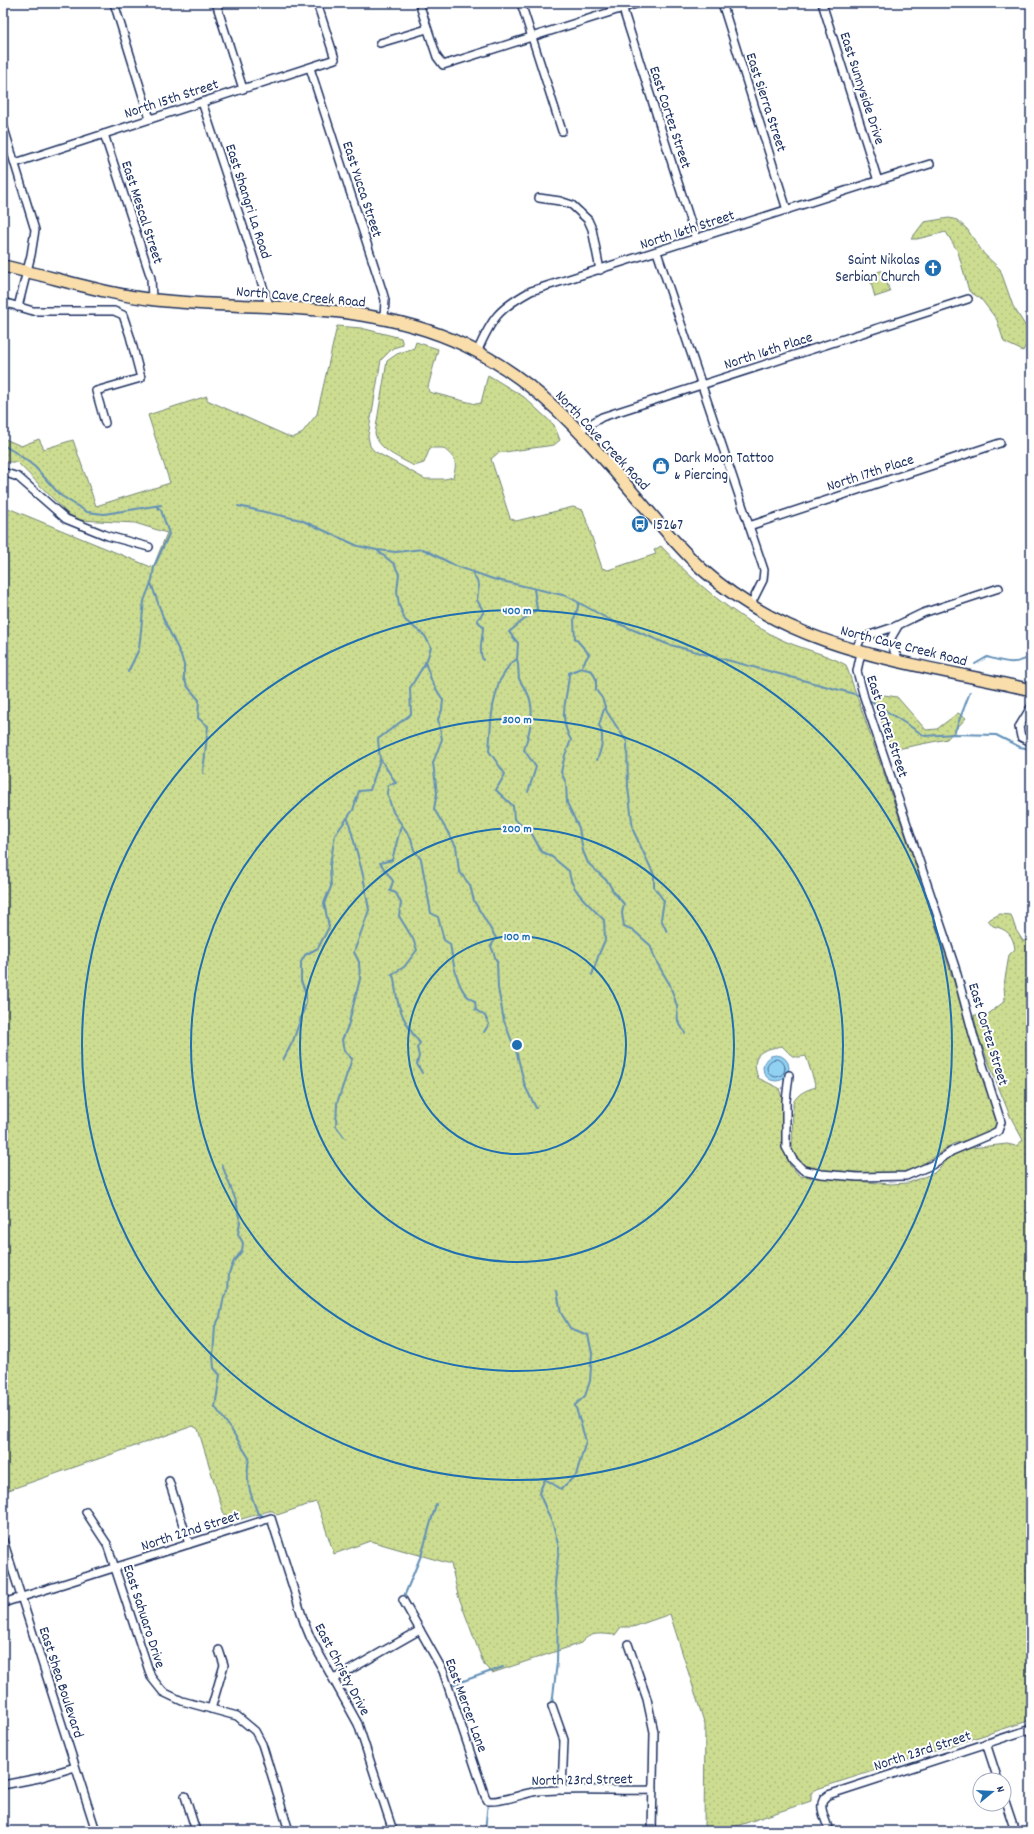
<svg xmlns="http://www.w3.org/2000/svg" width="1034" height="1834" viewBox="0 0 1034 1834" font-family="Dekko,sans-serif">
	<style>
		.grass { fill: url(#grass-dots); stroke: #748677 }
		.forest { fill: url(#forest-crowns); stroke: #748677 }
		.water { fill: #91d1f2; stroke: #6290b7 }
		.lines { fill: none; stroke-linecap: round; stroke-linejoin: round }
		.shore { stroke: #4a7099; stroke-width: 1 }
		.stream { stroke: #6290b7; stroke-width: 2 }
		.street-casing { stroke: #1b2f5e; stroke-width: 10 }
		.primary-casing { stroke: #1b2f5e; stroke-width: 14 }
		.street { stroke: #fff; stroke-width: 7 }
		.primary { stroke: #f9deab; stroke-width: 11 }
		.ring { fill: none; stroke: #1f6fb2; stroke-width: 2 }
		.labels { text-anchor: middle; stroke-width: 4; stroke-linejoin: round; paint-order: stroke }
		.street-label { font-size: 15px; fill: #1b2f5e; stroke: #fff }
		.poi-label { font-size: 15px; fill: #1b2f5e; stroke: #fff; text-anchor: start }
		.centre { fill: #1f6fb2; stroke: #fff; stroke-width: 2 }
		.ring-label { font-size: 12px; text-anchor: middle; font-weight: bold; fill: #1f6fb2; stroke: #fff; stroke-width: 4; stroke-linejoin: round; paint-order: stroke }
	</style>
	<defs>
		<pattern id="grass-dots" width="8" height="8" patternUnits="userSpaceOnUse"><rect width="8" height="8" fill="#ccdc90"/><path d="M2 2h.1M6 6h.1" fill="none" stroke="#afbd7f" stroke-width="1.8" stroke-linecap="round"/></pattern>
		<pattern id="forest-crowns" width="20" height="18" patternUnits="userSpaceOnUse"><rect width="20" height="18" fill="#ccdc90"/><path d="M2 6a3 3 0 1 1 6 0M12 15a3 3 0 1 1 6 0" fill="none" stroke="#afbd7f"/></pattern>
	</defs>
	<rect width="100%" height="100%" fill="#fff"/>
	<filter id="ink" filterUnits="userSpaceOnUse"><feTurbulence type="fractalNoise" baseFrequency=".025" numOctaves="2"/><feDisplacementMap in="SourceGraphic" scale="8" xChannelSelector="R" yChannelSelector="G"/><feConvolveMatrix kernelMatrix="1 2 1 2 8 2 1 2 1" color-interpolation-filters="sRGB"/></filter>
	<g filter="url(#ink)">
		<g class="grass">
			<polygon points="949,218 957,220 967,229 984,254 1000,269 1013,306 1031,335 1023,351 1004,342 997,320 981,299 969,291 958,252 946,232 917,239 911,239 924,222"/>
			<path d="M337,326L361,328L401,338L403,345L393,348L381,360L368,436L370,446L374,451L425,479H445L453,477C458,461 455,458 443,448H430L424,463L414,466C400,458 378,450 375,433L387,361L397,354L414,348L416,342L438,349L428,387L429,392L476,404L481,403L488,375L524,397L554,425L560,440L554,445L498,453L491,459L510,518L516,521L573,507L583,510L602,568L608,570L656,554L654,550L661,546C695,583 733,615 778,638C800,649 825,653 846,665L912,854L955,985L970,1039L996,1115L997,1125L987,1134L953,1144L920,1166L898,1174L810,1170L799,1161L792,1150L793,1103C798,1093 806,1090 816,1087L806,1056C792,1059 792,1056 782,1046C760,1050 750,1054 758,1078L779,1088L783,1102V1149L790,1165L800,1176L890,1184L908,1183L934,1173L951,1156L971,1148L1007,1144L1016,1146L1023,1140L1010,1116L977,1033L974,1015H987L1005,1001L1004,985L1009,955L1015,949C1013,935 1007,929 993,926L988,920L1000,914L1011,915L1016,930L1023,941L1031,940V1720L817,1789L811,1793V1801L722,1831H704L705,1725L670,1614L633,1627H621L615,1635C601,1634 591,1631 581,1643L492,1673L484,1665L458,1595L451,1564L370,1541L334,1554L318,1506L316,1502L277,1515L273,1511H269L228,1523L226,1521L198,1429L193,1426L3,1492V506L151,567L154,565L167,533L135,523L80,520L68,514L17,462H3V438L21,446L39,439L44,449L73,440L96,506L170,483L148,415L207,396V400L292,438L301,434L317,414Z"/>
			<polygon points="871,693 897,697 926,730 937,729 958,713 966,718 947,739 892,750"/>
		</g>
		<polygon class="forest" points="880,271 883,271 890,292 875,297 871,283 874,274"/>
		<circle class="water" cx="776" cy="1068" r="13"/>
		<g class="lines">
			<circle class="shore" cx="776" cy="1068" r="9"/>
			<g class="stream">
				<polyline points="3,445 18,454 35,467 60,495 87,512 104,514 161,505"/>
				<polyline points="238,506 301,520 358,546 377,550 396,552 423,549 456,566 493,579 567,596 610,620 667,644 862,696"/>
				<path d="M472,572L479,585L477,600L484,612L477,620L483,627C483,638 478,650 483,660"/>
				<polyline points="151,583 164,620 181,655 184,665 184,679 188,687 199,700 198,718 208,726 203,773"/>
				<path d="M534,589L537,609L509,632L518,643L517,659L510,664L499,682L493,706L491,722L489,751L505,774L496,790L513,806L514,819L532,834L541,851L552,857L569,871C570,891 591,906 604,920L605,940L599,954L592,975"/>
				<path d="M579,603L574,620L575,638L589,654L581,668L569,673C568,699 557,715 571,740L565,755L561,772L566,783L567,803L579,828L583,851L588,863L608,882L613,891L624,904L622,913L624,926L633,930L650,945L656,961L670,985L677,1006L678,1021L685,1033"/>
				<path d="M517,659C519,666 518,671 519,678C520,683 526,689 528,694C536,712 529,733 524,750L536,767L528,792"/>
				<polyline points="425,662 432,682 443,700 442,710 438,719 442,739 433,763 437,793 434,809 456,846 459,871 470,885 474,901 496,938 491,946 497,962 498,988 504,1021 517,1054 525,1086 536,1108"/>
				<path d="M975,664L987,657C1005,662 1015,666 1031,656"/>
				<polyline points="581,668 592,671 596,679 596,690 602,698 607,712 627,742 628,787 633,830 654,875 654,887 664,901 661,919 667,932"/>
				<polyline points="128,672 139,649 144,601 152,580 154,567 169,534 161,510 156,506"/>
				<polyline points="866,698 925,736 954,734 996,735 1020,747 1031,749"/>
				<polyline points="954,734 970,692"/>
				<path d="M381,760L396,783L388,785L387,793L393,812L411,838L414,850L421,859L431,913L438,917L444,940L450,944C453,961 457,995 475,1001L476,1010L485,1016L489,1024L484,1032"/>
				<path d="M597,760C602,748 605,736 599,725L605,706"/>
				<path d="M401,826L392,860L380,863L393,881L390,891L396,893L401,903L399,916L413,939L417,950L404,967L392,974C396,980 394,984 396,992C398,1010 408,1029 420,1043L417,1048L419,1056L417,1064L422,1073"/>
				<polyline points="283,1060 293,1041 306,1003 306,993 301,981 301,962 305,955 318,948 329,927 324,903 331,887 330,865 335,835 353,810 359,791 370,790 380,760 378,739 411,714 410,688 427,660 431,647 425,636 405,620 399,605 397,591 399,574 394,564 378,551"/>
				<polyline points="344,1137 336,1126 337,1103 352,1059 344,1051 342,1040 348,1026 360,979 359,962 354,952 369,910 363,875 348,819"/>
				<path d="M222,1165L236,1201L240,1222L238,1234L243,1243L242,1251L234,1261L229,1273L228,1291L224,1296L220,1317L215,1326L213,1356L214,1368L220,1375L215,1407L229,1426L249,1458C245,1481 250,1493 258,1514L266,1517"/>
				<polyline points="403,1599 422,1553 436,1504"/>
				<polyline points="449,1686 503,1667"/>
				<polyline points="552,1705 557,1662 558,1617 555,1583 559,1548 553,1525 539,1493 545,1479 561,1489 576,1475 586,1441 575,1405 585,1396 590,1381 592,1353 588,1335 570,1328 561,1313 557,1291"/>
				<polyline points="485,1831 488,1802"/>
			</g>
			<defs>
				<g id="street">
					<polyline points="114,3 150,119"/>
					<polyline points="216,3 243,89"/>
					<polyline points="419,3 437,57 443,65 639,3"/>
					<polyline points="521,3 562,131"/>
					<polyline points="621,3 696,239"/>
					<polyline points="722,3 787,210"/>
					<polyline points="822,3 878,181"/>
					<polyline points="380,43 427,29"/>
					<polyline points="310,68 383,293 385,300 384,318"/>
					<polyline points="202,102 270,308"/>
					<polyline points="3,125 35,230 31,255 18,307"/>
					<polyline points="104,134 151,278 152,299"/>
					<polyline points="15,163 335,59 317,3"/>
					<polyline points="539,198 560,201 572,205 588,220 592,229 600,270"/>
					<polyline points="657,252 764,570 763,580 750,606"/>
					<polyline points="3,302 33,311 114,311 123,315 130,336 141,378 96,391 105,423"/>
					<path d="M477,352C492,318 498,309 531,291L930,164"/>
					<polyline points="579,431 602,417 968,299"/>
					<polyline points="3,472 18,477 66,519 108,536 149,547"/>
					<polyline points="749,526 1000,443"/>
					<polyline points="898,626 891,638 894,651 900,662"/>
					<polyline points="855,651 861,638 894,627 923,613 999,588"/>
					<polyline points="1031,707 1019,727 1021,737 1031,742"/>
					<polyline points="789,1075 786,1101 786,1147 793,1160 803,1170 821,1174 858,1177 906,1176 932,1165 952,1151 992,1134 998,1131 1001,1122 973,1034 955,967 864,697 857,671 861,653"/>
					<polyline points="169,1481 189,1544"/>
					<polyline points="86,1512 107,1544 151,1677 163,1692 182,1701 237,1716 255,1731 262,1744 289,1831"/>
					<polyline points="3,1540 96,1831"/>
					<path d="M403,1600L443,1671L485,1796L488,1801C506,1802 522,1793 539,1791C577,1788 615,1791 653,1790"/>
					<polyline points="3,1603 271,1518 304,1622 311,1639 358,1724 393,1831"/>
					<polyline points="628,1644 647,1699 654,1732 652,1831"/>
					<polyline points="334,1679 420,1630"/>
					<polyline points="552,1706 564,1740 562,1790"/>
					<polyline points="211,1709 224,1665 219,1650"/>
					<polyline points="986,1743 998,1780"/>
					<polyline points="3,1785 39,1778 75,1767"/>
					<polyline points="185,1796 196,1831"/>
					<polyline points="1004,1798 1015,1831"/>
					<path d="M829,1831C826,1819 815,1803 828,1795L1031,1729"/>
				</g>
				<path id="primary" d="M3,266C54,277 104,294 156,300C258,311 368,299 464,345C547,385 593,447 652,515C668,534 684,553 703,570C797,654 914,662 1031,690"/>
			</defs>
			<use href="#street" class="street-casing"/>
			<use href="#primary" class="primary-casing"/>
			<use href="#street" class="street"/>
			<use href="#primary" class="primary"/>
		</g>
	</g>
	<g class="ring">
		<circle cx="517" cy="1045" r="109"/>
		<circle cx="517" cy="1045" r="217"/>
		<circle cx="517" cy="1045" r="326"/>
		<circle cx="517" cy="1045" r="435"/>
	</g>
	<defs>
		<symbol id="church-disc" viewBox="-11 -11 22 22"><circle r="9.5" fill="#1f6fb2" stroke="#fff"/><path d="M-1.2-6h2.4v3.5h3.3v2.4h-3.3V6h-2.4V-.1h-3.3v-2.4h3.3Z" fill="#fff"/></symbol>
		<symbol id="shop-disc" viewBox="-11 -11 22 22"><circle r="9.5" fill="#1f6fb2" stroke="#fff"/><path d="M-5-2.5h2.3a2.7 3.5 0 0 1 5.4 0H5L5.5 6h-11ZM-1.5-2.5h3a1.5 2.3 0 0 0-3 0Z" fill="#fff"/></symbol>
		<symbol id="bus-disc" viewBox="-11 -11 22 22"><circle r="9.5" fill="#1f6fb2" stroke="#fff"/><path d="M-5-6H5V4H4V6H2V4H-2V6H-4V4H-5ZM-3.5-4V0h7V-4ZM-3.5 1.2v1.5H-2V1.2ZM2 1.2v1.5H3.5V1.2Z" fill="#fff"/></symbol>
	</defs>
	<g fill-rule="evenodd">
		<use href="#church-disc" x="923" y="258" width="20" height="20"/>
		<use href="#shop-disc" x="651" y="456" width="20" height="20"/>
		<use href="#bus-disc" x="630" y="514" width="20" height="20"/>
	</g>
	<g class="labels">
		<g class="street-label">
			<text transform="translate(863 88) rotate(72)" y="5">East Sunnyside Drive</text>
			<text transform="translate(171 98) rotate(-18)" y="5">North 15th Street</text>
			<text transform="translate(767 102) rotate(72)" y="5">East Sierra Street</text>
			<text transform="translate(671 117) rotate(72)" y="5">East Cortez Street</text>
			<text transform="translate(363 189) rotate(72)" y="5">East Yucca Street</text>
			<text transform="translate(249 201) rotate(72)" y="5">East Shangri La Road</text>
			<text transform="translate(143 212) rotate(72)" y="5">East Mescal Street</text>
			<text transform="translate(687 229) rotate(-18)" y="5">North 16th Street</text>
			<text transform="translate(301 296) rotate(5)" y="5">North Cave Creek Road</text>
			<text transform="translate(768 350) rotate(-18)" y="5">North 16th Place</text>
			<text transform="translate(603 440) rotate(47)" y="5">North Cave Creek Road</text>
			<text transform="translate(870 472) rotate(-18)" y="5">North 17th Place</text>
			<text transform="translate(904 645) rotate(14)" y="5">North Cave Creek Road</text>
			<text transform="translate(888 726) rotate(72)" y="5">East Cortez Street</text>
			<text transform="translate(989 1034) rotate(73)" y="5">East Cortez Street</text>
			<text transform="translate(190 1530) rotate(-18)" y="5">North 22nd Street</text>
			<text transform="translate(145 1616) rotate(72)" y="5">East Sahuaro Drive</text>
			<text transform="translate(343 1669) rotate(62)" y="5">East Christy Drive</text>
			<text transform="translate(62 1682) rotate(72)" y="5">East Shea Boulevard</text>
			<text transform="translate(467 1705) rotate(70)" y="5">East Mercer Lane</text>
			<text transform="translate(922 1750) rotate(-18)" y="5">North 23rd Street</text>
			<text transform="translate(582 1779) rotate(-1)" y="5">North 23rd Street</text>
		</g>
		<g class="poi-label">
			<text x="920" y="264" text-anchor="end">Saint Nikolas<tspan x="920" dy="17">Serbian Church</tspan></text>
			<text x="674" y="462">Dark Moon Tattoo<tspan x="674" dy="17">&amp; Piercing</tspan></text>
			<text x="653" y="529">15267</text>
		</g>
	</g>
	<circle cx="517" cy="1045" r="6" class="centre"/>
	<g class="ring-label">
		<text x="517" y="614">400 m</text>
		<text x="517" y="723">300 m</text>
		<text x="517" y="832">200 m</text>
		<text x="517" y="940">100 m</text>
	</g>
	<rect width="1034" height="1834" fill="none" stroke="#fff" stroke-width="16"/>
	<rect x="8" y="8" width="1018" height="1818" fill="none" stroke="#1b2f5e" stroke-width="1.5" filter="url(#ink)"/>
	<g transform="translate(992 1792) rotate(72)"><circle r="19" fill="#ffffff" stroke="#a4acbf"/>
	<path d="M0-3L7 15L0 10L-7 15Z" fill="#1f6fb2"/>
	<text y="-6" font-size="11" font-weight="bold" text-anchor="middle" fill="#1b2f5e">N</text>
	</g>
</svg>
